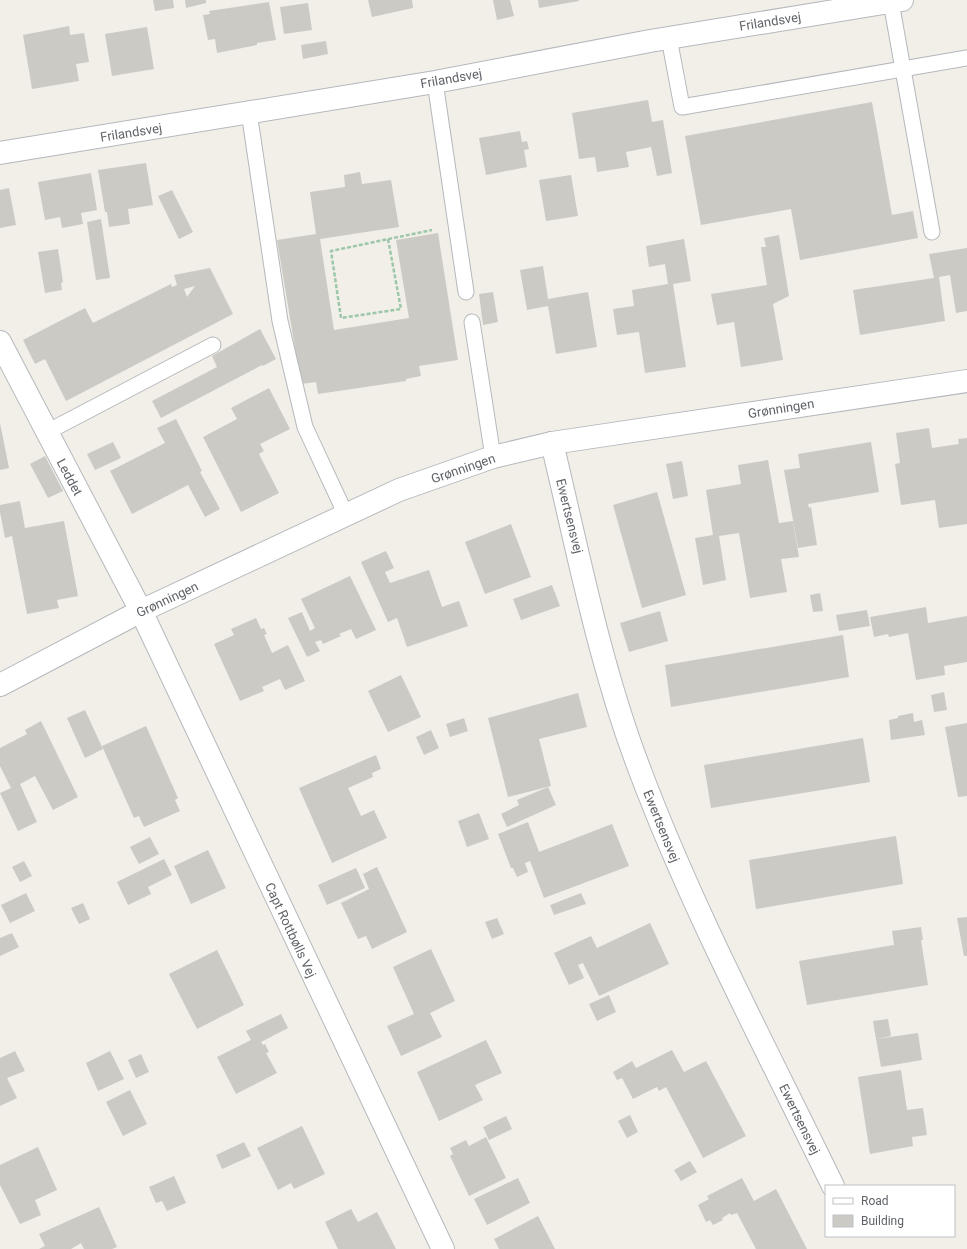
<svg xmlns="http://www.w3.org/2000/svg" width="967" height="1249" viewBox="0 0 967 1249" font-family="Roboto,sans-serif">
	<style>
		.building { fill: #cccac5; fill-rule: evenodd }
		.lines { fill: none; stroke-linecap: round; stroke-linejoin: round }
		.service-casing { stroke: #b5b8bc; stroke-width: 17 }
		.minor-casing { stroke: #b5b8bc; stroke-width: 24 }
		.tertiary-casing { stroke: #b5b8bc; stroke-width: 24 }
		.path { stroke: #9cc7a9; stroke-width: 2.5; stroke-dasharray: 4 2; stroke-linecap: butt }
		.service { stroke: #fff; stroke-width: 15 }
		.minor { stroke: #fff; stroke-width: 22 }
		.tertiary { stroke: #fff; stroke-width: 22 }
		.labels { text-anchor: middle; stroke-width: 3; stroke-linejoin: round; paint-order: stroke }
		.street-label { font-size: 13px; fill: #5f6368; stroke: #fff }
	</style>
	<rect width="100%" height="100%" fill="#f1efe8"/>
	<g class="building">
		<polygon points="153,0 173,0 174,8 155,11"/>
		<polygon points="185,0 206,0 206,3 186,8"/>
		<polygon points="368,0 412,0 413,8 372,17"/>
		<polygon points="493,0 510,0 514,16 497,20"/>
		<polygon points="538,0 579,0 579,1 539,8"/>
		<polygon points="269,2 276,40 257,43 257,45 217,53 215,39 208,40 203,15 210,14 209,11"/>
		<polygon points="308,3 312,30 284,34 280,7"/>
		<polygon points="69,26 70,35 84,33 89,62 76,64 79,81 32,89 23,35"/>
		<polygon points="147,27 154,69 112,76 105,34"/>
		<polygon points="326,41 328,54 303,59 301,45"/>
		<polygon points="648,100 652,122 663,120 672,173 657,176 651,147 626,152 629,167 597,172 595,157 579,159 572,113"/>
		<polygon points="872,102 892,215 913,211 918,238 800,260 791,209 701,225 685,136"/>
		<polygon points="520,131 522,142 527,141 529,149 524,150 527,167 486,175 479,138"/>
		<polygon points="146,163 153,205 128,209 130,224 109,227 107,212 105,212 98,170"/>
		<polygon points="360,172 362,184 391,180 399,227 320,239 334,330 409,318 396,240 438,233 458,360 419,366 421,376 406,379 406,381 318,394 316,382 301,384 277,240 316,234 310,192 345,187 344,175"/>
		<polygon points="91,173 97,210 81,213 83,224 62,228 60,217 45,220 38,182"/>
		<polygon points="571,175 578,216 546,221 539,180"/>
		<polygon points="9,188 16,225 0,228 0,190"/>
		<polygon points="172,190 193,232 179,239 158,196"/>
		<polygon points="101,219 110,278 96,280 87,222"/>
		<polygon points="779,235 789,296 773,304 783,360 741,367 734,322 717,325 711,294 767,285 761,247 766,247 764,238"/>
		<polygon points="684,239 691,281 673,284 686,367 645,373 639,332 617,335 613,309 634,306 632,290 668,284 665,264 649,267 646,246"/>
		<polygon points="967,248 967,311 956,313 950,275 939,277 945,321 860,335 853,290 934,278 929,254"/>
		<polygon points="58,249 63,282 61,283 62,290 45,293 38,252"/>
		<polygon points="543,266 548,299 588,292 597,347 556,354 548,306 527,310 520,270"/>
		<path d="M210,268L233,314L66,401L45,359L35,364L23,340L85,308L93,323L171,284L172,287L177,285L174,275ZM195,286L187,297L184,289Z"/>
		<polygon points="493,292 498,322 483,325 479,294"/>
		<polygon points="260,329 276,359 263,366 262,365 161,418 152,401 217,367 212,356"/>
		<polygon points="269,388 290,429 260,444 264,451 259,454 279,493 241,512 203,437 237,419 231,408"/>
		<polygon points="176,419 202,471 200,472 220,509 205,517 188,485 132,514 110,471 165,443 157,428"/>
		<polygon points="0,423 9,468 0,470"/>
		<polygon points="929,428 932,448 959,444 958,439 967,438 967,524 939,528 935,500 901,505 895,464 900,463 896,433"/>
		<polygon points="113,442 121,458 95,470 87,454"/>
		<polygon points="871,442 879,492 808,504 809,508 811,507 817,545 798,548 784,470 800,468 798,454"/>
		<polygon points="45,456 63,491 48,498 30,464"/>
		<polygon points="768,460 779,523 793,521 799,557 781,559 787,592 750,598 739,533 719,536 726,580 703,585 695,538 713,535 706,490 741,484 738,465"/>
		<polygon points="682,461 688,496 673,499 666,464"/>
		<polygon points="657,492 686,595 642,608 613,505"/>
		<polygon points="20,501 25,528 64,521 78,596 57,600 59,608 27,614 12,536 5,538 0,512 0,505"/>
		<polygon points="511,524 531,577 485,594 465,542"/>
		<polygon points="386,551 394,568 385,572 390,583 429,570 442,607 459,601 468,626 407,647 397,618 388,622 361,562"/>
		<polygon points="350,576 376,630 356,639 351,629 339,634 341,636 323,644 321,640 315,642 320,651 307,657 288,618 302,612 310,631 315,628 301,599"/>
		<polygon points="552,585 560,606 521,620 513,599"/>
		<polygon points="820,593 823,611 813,612 810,595"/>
		<polygon points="926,607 928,623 967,616 967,662 944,666 945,675 916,680 908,633 889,637 888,634 874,637 870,617"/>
		<polygon points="867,610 870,626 839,631 836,615"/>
		<polygon points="660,611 668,641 629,652 620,623"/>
		<polygon points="256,618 261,629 264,628 267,634 264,635 272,653 288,645 305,681 285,690 280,679 262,687 264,691 240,701 214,644 234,635 231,629"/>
		<polygon points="843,635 849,677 671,707 665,665"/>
		<polygon points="401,675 421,717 388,732 368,691"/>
		<polygon points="944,692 947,710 934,712 931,695"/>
		<polygon points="578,693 587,727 539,739 551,786 508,797 488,718"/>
		<polygon points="85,710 103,749 85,758 67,718"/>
		<polygon points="913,713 914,722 922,720 925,735 891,740 889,720 898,718 898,716"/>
		<polygon points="464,718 468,731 450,737 446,724"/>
		<polygon points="41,721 78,797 53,810 35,776 20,784 37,822 18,831 0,793 11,788 0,766 0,748 27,734 25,730"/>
		<polygon points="967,723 967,796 958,797 945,727"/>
		<polygon points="146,726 178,798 175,800 180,811 144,827 139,816 134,818 102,746"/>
		<polygon points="431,730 439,748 424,755 416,737"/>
		<polygon points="863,738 870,782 711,808 704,765"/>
		<polygon points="376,755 381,769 372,773 373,777 348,788 361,816 374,810 387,838 332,863 299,788"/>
		<polygon points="548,787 556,805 507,827 501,814 519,805 517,800"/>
		<polygon points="479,813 489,839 467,847 458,821"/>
		<polygon points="528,822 539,852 612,824 629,866 544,898 530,861 525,863 528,872 517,877 513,868 511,868 498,834"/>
		<polygon points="896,836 903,884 756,909 749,860"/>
		<polygon points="150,837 159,854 139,864 130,847"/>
		<polygon points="208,850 226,888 191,904 174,866"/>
		<polygon points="164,859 172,875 148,887 151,894 128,905 117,882"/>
		<polygon points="24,861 32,876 20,882 12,867"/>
		<polygon points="377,867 407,932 372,949 366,936 358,939 341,903 369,889 363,874"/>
		<polygon points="356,868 365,888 327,905 318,885"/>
		<polygon points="26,893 35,911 10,923 1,905"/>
		<polygon points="581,893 586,904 554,915 550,905"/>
		<polygon points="83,903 90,919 79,924 71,908"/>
		<polygon points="967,917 967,956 964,956 957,918"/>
		<polygon points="497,918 504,934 492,939 485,922"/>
		<polygon points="650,923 669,964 599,996 583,963 578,965 584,978 569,985 554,953 591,936 597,948"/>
		<polygon points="921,927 923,940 921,940 928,985 807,1005 799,961 894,945 892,931"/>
		<polygon points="12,933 19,947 0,956 0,938"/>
		<polygon points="431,949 455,1001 430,1013 442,1037 401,1056 387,1026 414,1014 393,967"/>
		<polygon points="217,950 244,1005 197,1029 169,974"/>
		<polygon points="609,995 616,1012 597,1021 589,1004"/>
		<polygon points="281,1014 288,1028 261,1042 263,1045 265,1044 269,1052 266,1053 277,1073 236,1094 217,1057 251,1040 246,1031"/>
		<polygon points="888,1019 891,1036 876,1039 873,1021"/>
		<polygon points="918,1033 922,1060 881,1067 876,1039"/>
		<polygon points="486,1040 502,1073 475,1085 483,1100 439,1121 417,1072"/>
		<polygon points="672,1050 684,1072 706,1061 746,1136 703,1158 666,1087 659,1091 657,1087 633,1099 622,1078 617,1080 613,1072 632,1061 636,1068"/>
		<polygon points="15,1051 25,1071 7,1078 17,1098 0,1106 0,1058"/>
		<polygon points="110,1051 124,1079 98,1091 86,1063"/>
		<polygon points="141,1054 149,1072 136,1078 128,1060"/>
		<polygon points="901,1070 907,1110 923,1108 927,1135 912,1137 913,1146 870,1154 858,1077"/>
		<polygon points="130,1090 147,1124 123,1136 106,1102"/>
		<polygon points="630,1115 638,1132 627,1138 618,1121"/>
		<polygon points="506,1116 512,1129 489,1140 483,1127"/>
		<polygon points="302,1126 325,1174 294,1189 291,1183 278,1190 257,1148"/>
		<polygon points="486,1137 506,1178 469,1196 450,1156 453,1154 450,1148 466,1140 469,1146"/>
		<polygon points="244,1142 251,1156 222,1169 216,1155"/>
		<polygon points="38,1147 57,1190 35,1200 41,1215 20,1224 0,1185 0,1165"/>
		<polygon points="690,1161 697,1172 681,1181 674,1170"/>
		<polygon points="174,1176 186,1203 167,1211 162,1201 156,1203 149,1187"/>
		<polygon points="518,1178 530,1203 487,1225 474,1199"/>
		<polygon points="742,1178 754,1201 776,1189 807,1249 756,1249 737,1213 731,1215 730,1213 722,1218 723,1220 713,1225 710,1220 706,1222 698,1205 709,1199 707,1196"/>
		<polygon points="99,1207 117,1247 112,1249 84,1249 81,1243 71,1249 39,1249 45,1246 39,1234"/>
		<polygon points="351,1209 358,1222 377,1212 396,1249 338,1249 325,1222"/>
		<polygon points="538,1216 555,1249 499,1249 494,1239"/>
	</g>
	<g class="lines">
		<defs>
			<g id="service">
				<polyline points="891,2 932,232"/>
				<polyline points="669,38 682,107 967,58"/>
				<polyline points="435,82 466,292"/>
				<polyline points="249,112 280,321 305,427 346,515"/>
				<polyline points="472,322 493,457"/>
				<polyline points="47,432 213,345"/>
			</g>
			<g id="minor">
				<polyline points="0,342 141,611 443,1249"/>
				<path d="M552,443C578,551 599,663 639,768C693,912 766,1048 833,1186"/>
				<polyline points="0,685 141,611 399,490 493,457 552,443 967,381"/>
			</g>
			<polyline id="tertiary" points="0,153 435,82 650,41 902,0"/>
		</defs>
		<use href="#service" class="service-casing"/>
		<use href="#minor" class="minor-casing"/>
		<use href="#tertiary" class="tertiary-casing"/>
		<polyline class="path" points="388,239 401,309 341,318 331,251 432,230"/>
		<use href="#service" class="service"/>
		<use href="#minor" class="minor"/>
		<use href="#tertiary" class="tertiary"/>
	</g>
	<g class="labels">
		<g class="street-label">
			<text transform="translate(770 21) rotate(-9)" y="5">Frilandsvej</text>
			<text transform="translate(451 78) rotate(-10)" y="5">Frilandsvej</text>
			<text transform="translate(131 132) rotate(-9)" y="5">Frilandsvej</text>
			<text transform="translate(781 408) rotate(-9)" y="5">Grønningen</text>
			<text transform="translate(463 468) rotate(-19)" y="5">Grønningen</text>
			<text transform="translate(70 477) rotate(62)" y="5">Leddet</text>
			<text transform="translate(570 516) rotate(76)" y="5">Ewertsensvej</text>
			<text transform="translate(167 599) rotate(-25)" y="5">Grønningen</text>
			<text transform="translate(662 826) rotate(68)" y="5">Ewertsensvej</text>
			<text transform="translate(291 930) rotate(65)" y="5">Capt Rottbølls Vej</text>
			<text transform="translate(800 1119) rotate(64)" y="5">Ewertsensvej</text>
		</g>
	</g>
	<rect x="825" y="1185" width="130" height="52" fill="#ffffff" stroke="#bfc1c3"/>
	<rect x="833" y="1198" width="20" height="6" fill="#ffffff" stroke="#bfc1c3"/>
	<text x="861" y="1205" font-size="12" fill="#5f6368">Road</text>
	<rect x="833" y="1215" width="20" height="12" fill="#cccac5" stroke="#bfc1c3"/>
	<text x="861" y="1225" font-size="12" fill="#5f6368">Building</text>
</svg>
